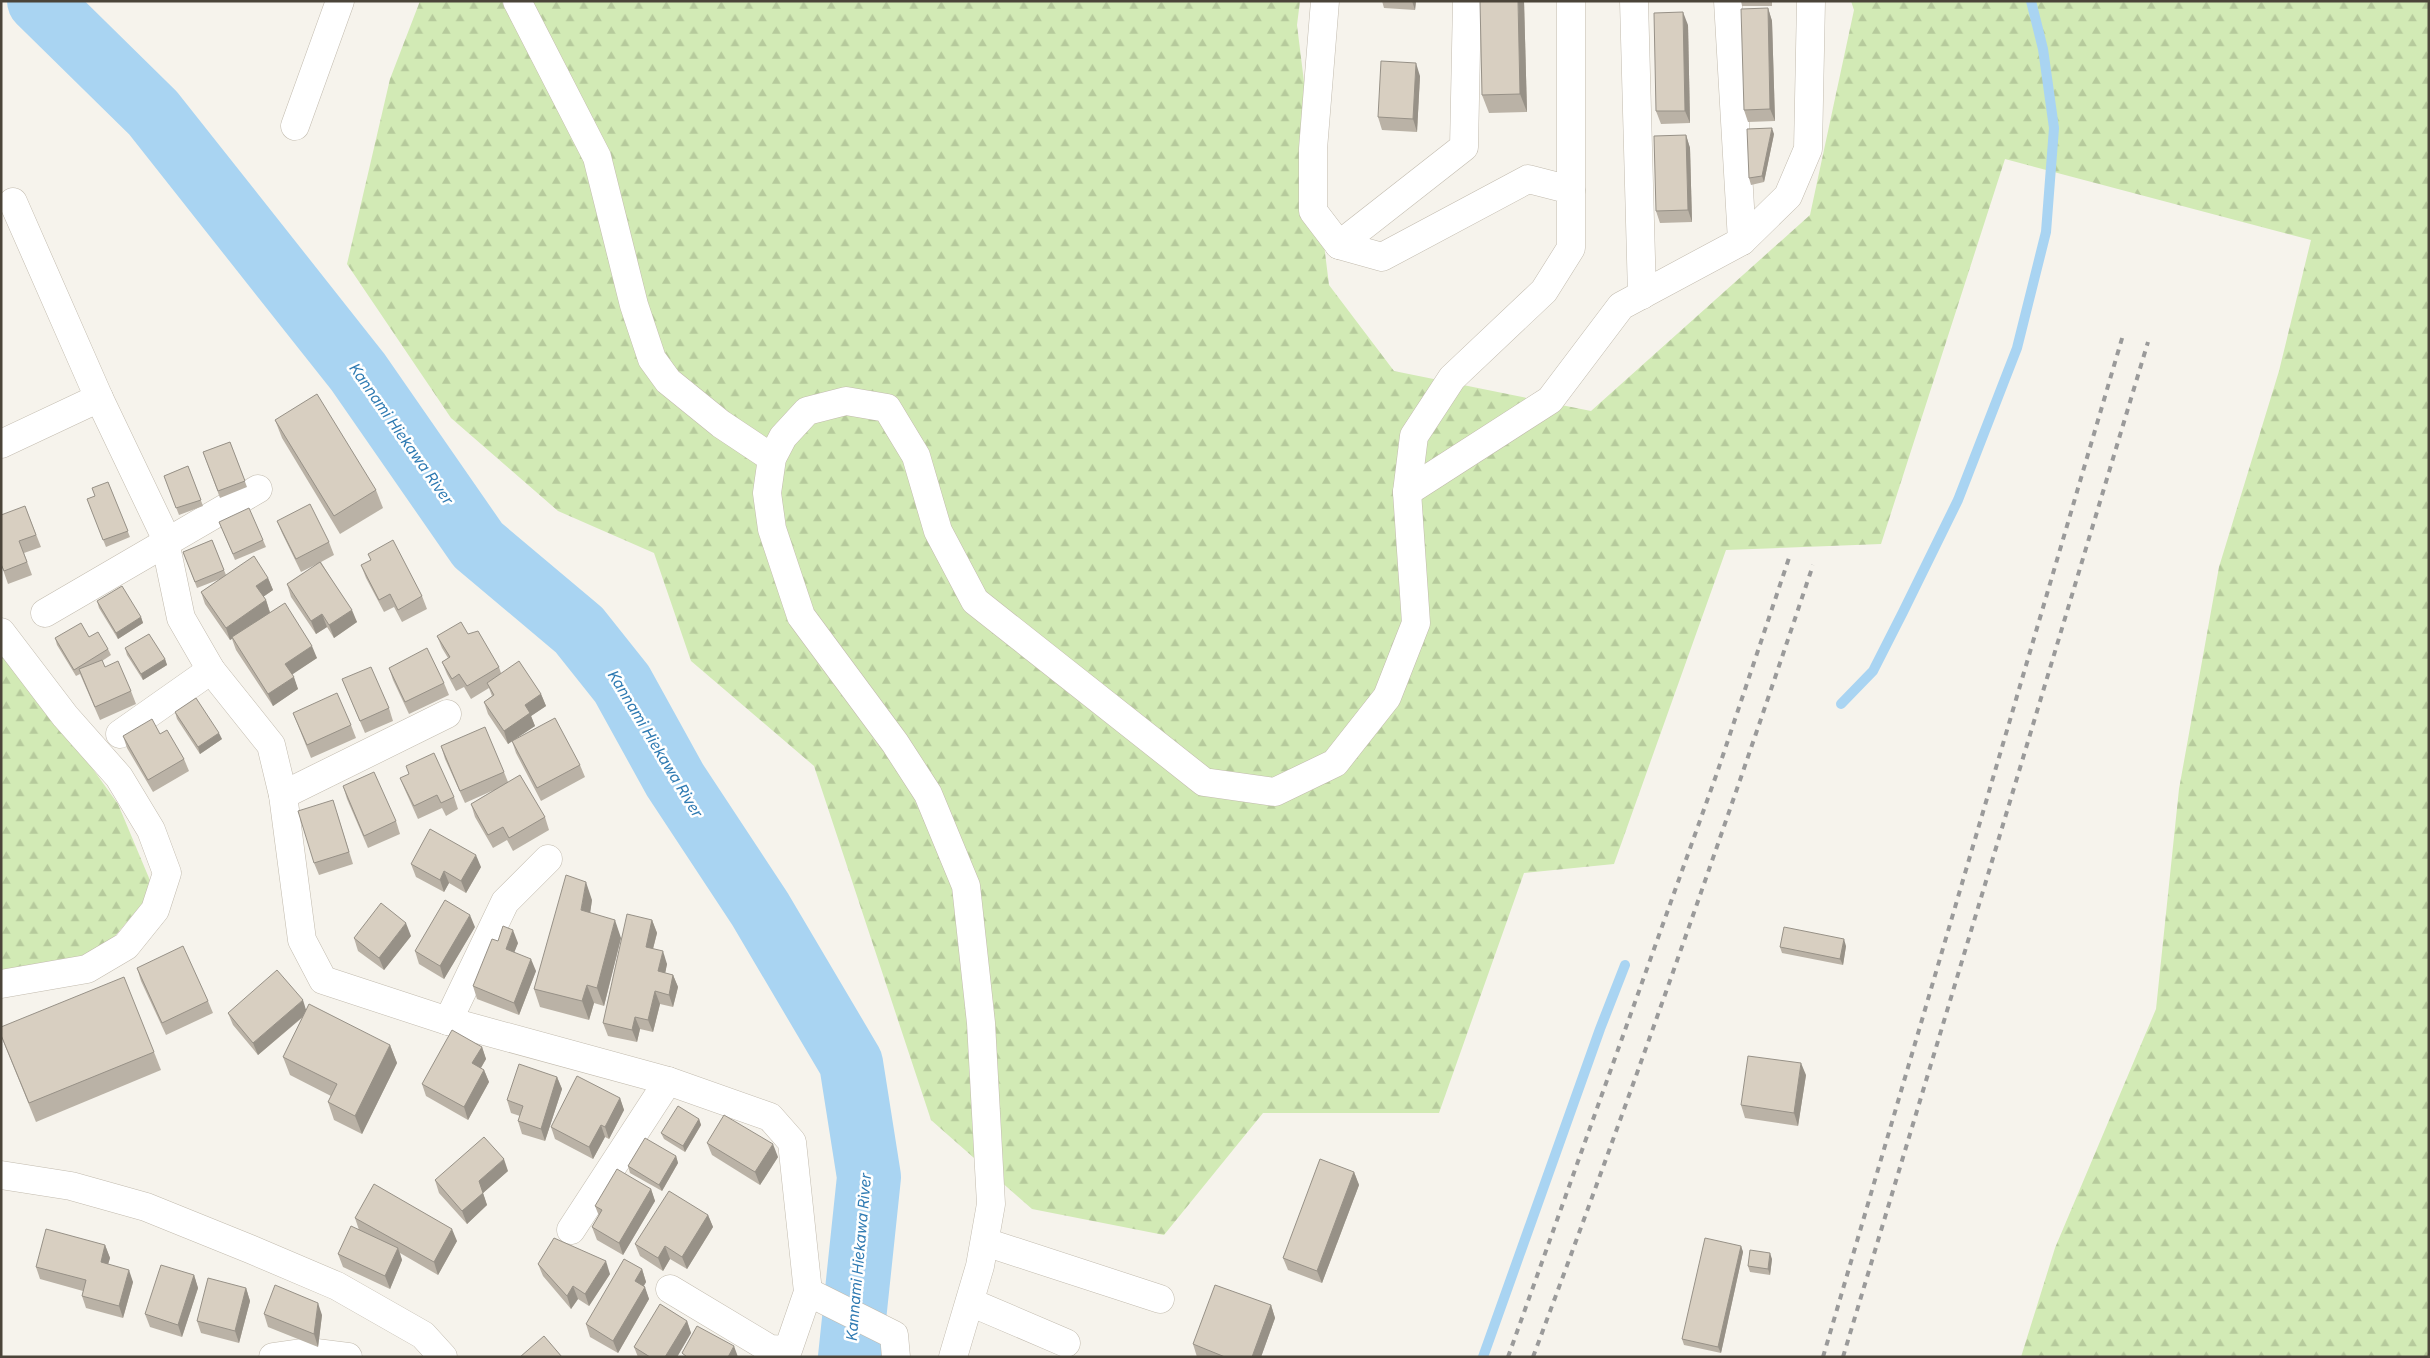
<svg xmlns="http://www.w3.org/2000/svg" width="2430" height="1358" viewBox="0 0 2430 1358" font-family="Inter,sans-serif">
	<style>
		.forest { fill: url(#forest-firs) }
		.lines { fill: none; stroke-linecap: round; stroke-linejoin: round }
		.stream { stroke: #a9d4f2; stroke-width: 10 }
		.river { stroke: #a9d4f2; stroke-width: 64 }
		.minor-casing { stroke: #c2bbae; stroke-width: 29 }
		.minor { stroke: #fff; stroke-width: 28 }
		.rail { stroke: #9a9a9a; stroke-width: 4; stroke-dasharray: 6 6; stroke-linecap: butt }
		.wall { fill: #bab2a6 }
		.shaded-wall { fill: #979187 }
		.building { fill: #d8cfc1; stroke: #979187 }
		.labels { text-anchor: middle; stroke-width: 5; stroke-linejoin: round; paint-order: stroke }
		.water-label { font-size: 15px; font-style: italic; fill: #2e7ab2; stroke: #fff }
	</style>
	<defs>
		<pattern id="forest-firs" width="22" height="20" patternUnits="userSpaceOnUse" patternTransform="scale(1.25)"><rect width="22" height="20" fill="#d2eab5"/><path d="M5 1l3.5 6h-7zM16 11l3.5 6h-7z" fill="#b6ca9c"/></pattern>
	</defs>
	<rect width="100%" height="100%" fill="#f6f3ec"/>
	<g class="forest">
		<polygon points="420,1 1300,1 1297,25 1329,285 1394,371 1591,411 1810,215 1854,10 1851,1 2429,1 2429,1357 2021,1357 2055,1248 2156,1009 2179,789 2219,567 2279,371 2311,240 2005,159 1881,544 1726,550 1614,864 1524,873 1439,1113 1263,1113 1164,1235 1032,1209 931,1120 814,766 691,661 654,553 558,511 451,418 347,264 390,79"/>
		<polygon points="1,625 14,659 118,804 154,890 87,969 1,975"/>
	</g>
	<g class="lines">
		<g class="stream">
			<polyline points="1841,704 1873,671 1903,612 1958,500 2017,348 2046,232 2054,128 2043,49 2031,1"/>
			<polyline points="1483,1357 1600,1029 1625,965"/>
		</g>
		<polyline class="river" points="39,1 153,113 358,372 478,545 579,630 622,684 675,780 760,909 851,1063 869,1177 850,1357"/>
		<defs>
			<g id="minor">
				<polyline points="517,1 597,157 634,305 652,359 668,381 721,424 772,458"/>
				<polyline points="1634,1 1642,295"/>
				<polyline points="1728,1 1742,241"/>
				<polyline points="295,126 340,1"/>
				<polyline points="1571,190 1571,1"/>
				<polyline points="13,202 99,398 163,532 181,618 211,670 271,745 283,795 302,940 323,980 448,1021 668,1081 770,1117 792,1142 808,1292 788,1350 770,1349 670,1289"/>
				<polyline points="1339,245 1464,147 1467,1"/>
				<polyline points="1,444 99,398"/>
				<polyline points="1407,492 1550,400 1621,306 1742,241 1788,196 1808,149 1811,1"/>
				<polyline points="45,613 258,489"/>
				<polyline points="1,632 65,716 119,777 151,830 167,873 155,910 126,946 87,969 1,984"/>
				<polyline points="120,734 211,670"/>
				<polyline points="283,795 447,714"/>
				<polyline points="448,1021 505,902 548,859"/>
				<polyline points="1,1175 71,1186 146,1207 250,1249 337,1286 423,1335 443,1357"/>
				<polyline points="571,1230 668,1081"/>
				<polyline points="985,1242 1160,1299"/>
				<polyline points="808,1292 894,1335 896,1357"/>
				<polyline points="970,1302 1066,1343"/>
				<polyline points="273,1357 308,1352 348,1357"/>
				<polyline points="953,1357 980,1266 991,1204 981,1023 966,886 928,794 895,743 801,616 772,529 767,493 772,458 783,437 807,411 846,401 887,408 916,456 938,531 975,601 1204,782 1275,792 1335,763 1387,697 1416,623 1407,492 1414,436 1452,378 1544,291 1571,248 1571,190 1528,179 1382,257 1339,245 1313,211 1313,149 1325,1"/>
			</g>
		</defs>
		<use href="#minor" class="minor-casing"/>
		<use href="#minor" class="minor"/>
		<g class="rail">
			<polyline points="1508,1357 1717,773 1790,555"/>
			<path d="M1533,1357C1631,1095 1724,831 1813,565"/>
			<polyline points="1823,1357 2123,335"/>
			<polyline points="1843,1357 2148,342"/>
		</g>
	</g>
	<g class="wall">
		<polygon points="1382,1 1416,1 1415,10 1384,8"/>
		<polygon points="1524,1 1527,112 1489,113 1482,95"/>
		<polygon points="1741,1 1772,1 1772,6 1742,6"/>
		<polygon points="1768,8 1772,21 1775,121 1748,122 1744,110"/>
		<polygon points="1688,25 1690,123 1661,124 1656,111"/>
		<polygon points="1420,76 1417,132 1382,130 1378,117"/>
		<polygon points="1774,134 1764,182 1751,185 1749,178"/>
		<polygon points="1686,135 1690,148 1692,222 1660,223 1656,211"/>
		<polygon points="275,420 376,490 383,508 340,534 282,438"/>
		<polygon points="230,442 247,487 220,498 203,452"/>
		<polygon points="188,466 203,506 179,515 164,476"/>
		<polygon points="108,482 130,537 106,547 87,499 95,496"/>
		<polygon points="25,506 41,547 24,553 32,575 8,584 1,564"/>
		<polygon points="277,521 329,542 334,555 321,562 357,622 334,638 327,627 316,634 291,597 287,584 319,563 301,572 282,533"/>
		<polygon points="219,522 263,540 266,547 235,560"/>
		<polygon points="212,540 226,575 268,578 273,590 263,597 266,600 270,612 317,658 292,674 298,689 273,706 236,650 232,639 230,640 205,604 201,592 220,579 197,588 183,552"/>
		<polygon points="368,554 422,596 427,609 402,622 394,607 384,612 366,578 361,565 371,560"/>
		<polygon points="97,601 141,617 143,623 118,639 99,608"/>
		<polygon points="468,634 499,667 501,673 541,694 546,706 531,716 535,726 515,739 580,765 585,777 541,801 516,753 512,741 508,744 488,714 484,702 492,696 489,688 471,699 464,687 456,691 447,674 442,662 448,658 442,648 437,636"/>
		<polygon points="89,637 108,649 111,655 102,661 105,667 131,691 136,704 100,720 80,674 76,676 57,645 55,638"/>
		<polygon points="125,648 165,659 167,665 143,680 127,655"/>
		<polygon points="389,668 444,683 449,695 409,714 393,680"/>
		<polygon points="342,679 389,708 393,721 365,733"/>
		<polygon points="175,712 222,739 200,754 177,719"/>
		<polygon points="293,713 351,725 356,738 311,758"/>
		<polygon points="160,734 184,759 189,771 153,792 127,748 123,736"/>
		<polygon points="441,746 504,772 508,782 545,817 549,830 513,851 507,840 493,848 475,817 471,804 494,790 465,803 445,759"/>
		<polygon points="400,778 454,797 458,809 446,816 442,808 418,819 405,790"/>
		<polygon points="343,786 396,821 400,834 368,848 347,799"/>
		<polygon points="337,813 353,864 319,875 314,863"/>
		<polygon points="411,864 481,867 466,893 449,883 444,892 416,877"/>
		<polygon points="592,900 590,912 621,938 604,1006 594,1003 589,1020 540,1007 534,989"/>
		<polygon points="652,920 657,933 653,949 667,964 665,973 673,975 678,987 673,1007 660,1004 653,1032 640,1029 637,1042 608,1036 603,1023"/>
		<polygon points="475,927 444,979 419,964 415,951"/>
		<polygon points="411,936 384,970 358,951 354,938"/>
		<polygon points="498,941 518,943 514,952 536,971 519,1015 477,999 473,986"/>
		<polygon points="1846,946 1843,965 1782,953 1780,947"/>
		<polygon points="137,968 208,1001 213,1013 166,1035 141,981"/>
		<polygon points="306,1009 390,1045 397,1063 362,1134 334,1120 328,1102 331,1096 290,1075 283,1057 303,1017 258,1055 233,1025 228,1013"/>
		<polygon points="1,1036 154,1052 161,1070 36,1122"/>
		<polygon points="482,1047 486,1059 481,1068 484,1070 489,1082 468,1120 426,1096 422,1084"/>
		<polygon points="1806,1075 1798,1126 1745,1118 1741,1105"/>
		<polygon points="557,1077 562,1089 545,1141 522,1134 518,1121 520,1116 511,1113 507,1100"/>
		<polygon points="620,1098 624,1110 609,1139 605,1137 593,1159 555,1139 551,1127"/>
		<polygon points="699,1119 701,1125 685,1152 664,1139 661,1133"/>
		<polygon points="707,1143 778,1157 760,1185 712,1155"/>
		<polygon points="676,1156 678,1163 662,1191 630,1173 628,1166"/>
		<polygon points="508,1171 483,1193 487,1205 467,1224 439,1193 435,1180"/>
		<polygon points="1354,1172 1359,1185 1322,1283 1288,1270 1283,1258"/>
		<polygon points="651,1189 655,1201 623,1255 597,1240 592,1227 599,1216 595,1206"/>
		<polygon points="708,1215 713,1227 687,1269 670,1259 663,1271 640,1256 635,1244"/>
		<polygon points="355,1218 457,1241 438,1275 400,1253 402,1260 390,1289 343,1267 338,1254 359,1230"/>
		<polygon points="105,1245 110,1258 108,1264 133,1282 123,1318 86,1308 82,1296 83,1291 40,1279 36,1267"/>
		<polygon points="1741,1246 1743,1252 1721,1353 1684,1345 1682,1339"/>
		<polygon points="1772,1259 1770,1275 1750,1272 1748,1266"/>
		<polygon points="538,1264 610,1274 589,1306 578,1299 571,1309 543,1276"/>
		<polygon points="642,1269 646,1282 644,1286 649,1299 618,1353 590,1337 586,1324"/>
		<polygon points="194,1275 198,1288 182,1337 150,1327 145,1314"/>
		<polygon points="246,1288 250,1301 239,1343 201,1333 197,1321"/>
		<polygon points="1271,1305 1275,1318 1261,1357 1197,1357 1193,1344"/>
		<polygon points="264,1314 322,1315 318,1347 268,1327"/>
		<polygon points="687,1321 691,1333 677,1357 638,1357 634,1347"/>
	</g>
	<g class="shaded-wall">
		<polygon points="1412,1 1416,1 1415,10"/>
		<polygon points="1518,1 1524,1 1527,112 1520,94"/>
		<polygon points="1768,8 1772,21 1775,121 1770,109"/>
		<polygon points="1683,12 1688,25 1690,123 1685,111"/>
		<polygon points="1416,63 1420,76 1417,132 1413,119"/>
		<polygon points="1772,128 1774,134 1764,182 1762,176"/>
		<polygon points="1686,135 1690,148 1692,222 1688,210"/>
		<polygon points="268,578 273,590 260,599 256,586"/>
		<polygon points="266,600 270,613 230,640 226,628"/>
		<polygon points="352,610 357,622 334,638 329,625"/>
		<polygon points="322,614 327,627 316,634 311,621"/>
		<polygon points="141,617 143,623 118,639 116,633"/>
		<polygon points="312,646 317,658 290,676 285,664"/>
		<polygon points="165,659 167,665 143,680 141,674"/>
		<polygon points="294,677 298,689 273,706 268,694"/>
		<polygon points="541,694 546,706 531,716 535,726 508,744 504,731 525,705"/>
		<polygon points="219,733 222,739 200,754 198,747"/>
		<polygon points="476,855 481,867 466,893 461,881"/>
		<polygon points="444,871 449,883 444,892 440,880"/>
		<polygon points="586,882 592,900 588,928 581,910"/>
		<polygon points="470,915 475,927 444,979 440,966"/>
		<polygon points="615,920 621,938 604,1006 597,988"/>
		<polygon points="652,920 657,933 650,960 646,947"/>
		<polygon points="406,923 411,936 384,970 379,958"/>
		<polygon points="513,930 518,943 511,961 506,949"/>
		<polygon points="1844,939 1846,946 1843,965 1840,959"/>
		<polygon points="663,951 667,964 663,984 658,971"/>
		<polygon points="531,959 536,971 519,1015 514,1003"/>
		<polygon points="673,975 678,987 673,1007 669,995"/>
		<polygon points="587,985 594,1003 589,1020 582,1001"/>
		<polygon points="655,991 660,1004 653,1032 648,1020"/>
		<polygon points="303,1000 307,1013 258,1055 253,1043"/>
		<polygon points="635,1017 640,1029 637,1042 632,1030"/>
		<polygon points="390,1045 397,1063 362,1134 355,1116"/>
		<polygon points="482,1047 486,1059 476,1076 472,1063"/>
		<polygon points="1801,1063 1806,1075 1798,1126 1794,1113"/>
		<polygon points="484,1070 489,1082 468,1120 464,1107"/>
		<polygon points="557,1077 562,1089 545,1141 541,1129"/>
		<polygon points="620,1098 624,1110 609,1139 605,1127"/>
		<polygon points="699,1119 701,1125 685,1152 683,1146"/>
		<polygon points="601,1125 605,1137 593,1159 589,1147"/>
		<polygon points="773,1144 778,1157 760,1185 755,1172"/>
		<polygon points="676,1156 678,1163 662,1191 659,1185"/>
		<polygon points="504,1159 508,1171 483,1193 487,1205 467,1224 462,1211 479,1181"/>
		<polygon points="1354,1172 1359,1185 1322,1283 1317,1271"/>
		<polygon points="651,1189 655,1201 623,1255 619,1243"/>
		<polygon points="708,1215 713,1227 687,1269 682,1257"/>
		<polygon points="452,1229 457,1241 438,1275 434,1262"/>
		<polygon points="105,1245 110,1258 105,1274 101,1262"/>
		<polygon points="665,1246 670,1259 663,1271 658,1258"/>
		<polygon points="1741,1246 1743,1252 1721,1353 1718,1347"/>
		<polygon points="398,1248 402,1260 390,1289 385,1276"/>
		<polygon points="1770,1253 1772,1259 1770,1275 1768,1269"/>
		<polygon points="606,1261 610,1274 589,1306 585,1294"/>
		<polygon points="642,1269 646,1282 639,1293 635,1281"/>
		<polygon points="129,1270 133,1282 123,1318 119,1306"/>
		<polygon points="194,1275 198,1288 182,1337 178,1325"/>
		<polygon points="573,1286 578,1299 571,1309 567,1296"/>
		<polygon points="645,1287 649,1299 618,1353 613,1341"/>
		<polygon points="246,1288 250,1301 239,1343 235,1331"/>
		<polygon points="318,1303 322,1315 318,1347 314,1334"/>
		<polygon points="1271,1305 1275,1318 1261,1357 1252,1357"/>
		<polygon points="687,1321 691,1333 677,1357 665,1357"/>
		<polygon points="734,1346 738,1357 728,1357"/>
	</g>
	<g class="building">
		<polygon points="1480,1 1518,1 1520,94 1482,95"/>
		<polygon points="1768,8 1770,109 1744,110 1741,9"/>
		<polygon points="1683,12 1685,111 1656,111 1654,13"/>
		<polygon points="1381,61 1416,63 1413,119 1378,117"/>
		<polygon points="1772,128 1762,176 1749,178 1747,129"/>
		<polygon points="1686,135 1688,210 1656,211 1654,136"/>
		<polygon points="317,394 376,490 334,516 275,420"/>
		<polygon points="230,442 245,481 218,491 203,452"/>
		<polygon points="188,466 201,500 176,508 164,476"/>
		<polygon points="108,482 128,531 103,540 87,499 95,496 92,488"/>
		<polygon points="310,504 329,542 296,559 277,521"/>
		<polygon points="25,506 36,535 19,541 27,562 4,571 1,564 1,515"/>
		<polygon points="249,508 263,540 233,554 219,522"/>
		<polygon points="212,540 224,570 195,582 183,552"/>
		<polygon points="393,540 422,596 398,610 390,594 379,600 361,565 371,560 368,554"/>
		<polygon points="254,556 268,578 256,586 266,600 226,628 201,592"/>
		<polygon points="320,562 352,610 329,625 322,614 311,621 287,584"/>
		<polygon points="122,586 141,617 116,633 97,601"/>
		<polygon points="285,603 312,646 285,664 294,677 268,694 232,637"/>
		<polygon points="461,622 468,634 478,631 499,667 467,686 459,674 452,679 442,662 450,657 437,636"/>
		<polygon points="81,623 89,637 98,632 108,649 74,670 55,638"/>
		<polygon points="149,634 165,659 141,674 125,648"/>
		<polygon points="427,648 444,683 405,702 389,668"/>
		<polygon points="102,660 105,667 118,661 131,691 95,707 79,669"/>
		<polygon points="519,661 541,694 525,705 530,713 504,731 484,702 494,695 487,683"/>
		<polygon points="371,667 389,708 360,721 342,679"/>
		<polygon points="337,693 351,725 307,745 293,713"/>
		<polygon points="196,698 219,733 198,747 175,712"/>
		<polygon points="555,718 580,765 537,788 512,741"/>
		<polygon points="152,719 160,734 167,730 184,759 148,780 123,736"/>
		<polygon points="485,727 504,772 460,791 441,746"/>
		<polygon points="434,753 454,797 441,803 437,795 414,806 400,778 409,774 406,766"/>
		<polygon points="374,772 396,821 364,836 343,786"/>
		<polygon points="520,775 545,817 509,838 503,827 488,835 471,804"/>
		<polygon points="333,800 349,852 314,863 298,811"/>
		<polygon points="430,829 476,855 461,881 444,871 440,880 411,864"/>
		<polygon points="566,875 586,882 581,910 615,920 597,988 587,985 582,1001 534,989"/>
		<polygon points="445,900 470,915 440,966 415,951"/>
		<polygon points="381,903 406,923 379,958 354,938"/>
		<polygon points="627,914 652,920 646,947 663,951 658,971 673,975 669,995 655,991 648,1020 635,1017 632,1030 603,1023"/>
		<polygon points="503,926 513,930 506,949 531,959 514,1003 473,986 492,939 498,941"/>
		<polygon points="1784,927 1844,939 1840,959 1780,947"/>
		<polygon points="183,946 208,1001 162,1023 137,968"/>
		<polygon points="277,970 303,1000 253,1043 228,1013"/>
		<polygon points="124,977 154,1052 29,1103 1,1035 1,1027"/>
		<polygon points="309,1004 390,1045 355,1116 328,1102 337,1084 283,1057"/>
		<polygon points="452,1030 482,1047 472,1063 484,1070 464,1107 422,1084"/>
		<polygon points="1748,1056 1801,1063 1794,1113 1741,1105"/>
		<polygon points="519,1064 557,1077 541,1129 518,1121 523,1106 507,1100"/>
		<polygon points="577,1076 620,1098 605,1127 601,1125 589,1147 551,1127"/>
		<polygon points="678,1106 699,1119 683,1146 661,1133"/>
		<polygon points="724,1115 773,1144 755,1172 707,1143"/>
		<polygon points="484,1137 504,1159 479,1181 483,1193 462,1211 435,1180"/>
		<polygon points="645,1138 676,1156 659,1185 628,1166"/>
		<polygon points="1320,1159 1354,1172 1317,1271 1283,1258"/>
		<polygon points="617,1169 651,1189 619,1243 592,1227 602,1210 595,1206"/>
		<polygon points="374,1184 452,1229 434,1262 355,1218"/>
		<polygon points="669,1191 708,1215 682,1257 665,1246 658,1258 635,1244"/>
		<polygon points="351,1226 398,1248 385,1276 338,1254"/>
		<polygon points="46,1229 105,1245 101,1262 129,1270 119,1306 82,1296 86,1280 36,1267"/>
		<polygon points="554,1238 606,1261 585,1294 573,1286 567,1296 538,1264"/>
		<polygon points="1705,1238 1741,1246 1718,1347 1682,1339"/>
		<polygon points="1750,1250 1770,1253 1768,1269 1748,1266"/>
		<polygon points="624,1259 642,1269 635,1281 645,1287 613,1341 586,1324"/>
		<polygon points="161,1265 194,1275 178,1325 145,1314"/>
		<polygon points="208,1278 246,1288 235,1331 197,1321"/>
		<polygon points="275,1285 318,1303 314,1334 264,1314"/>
		<polygon points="1215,1285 1271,1305 1252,1357 1225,1357 1193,1344"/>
		<polygon points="660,1304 687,1321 665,1357 650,1357 634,1347"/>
		<polygon points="697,1326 734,1346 728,1357 687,1357 682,1353"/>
		<polygon points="544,1336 562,1357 520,1357"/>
	</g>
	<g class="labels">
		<g class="water-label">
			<text transform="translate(401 434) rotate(55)" y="5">Kannami Hiekawa River</text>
			<text transform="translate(655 744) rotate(59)" y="5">Kannami Hiekawa River</text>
			<text transform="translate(859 1257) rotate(-85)" y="5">Kannami Hiekawa River</text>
		</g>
	</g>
	<rect width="2430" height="1358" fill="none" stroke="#4b4439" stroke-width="5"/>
</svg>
